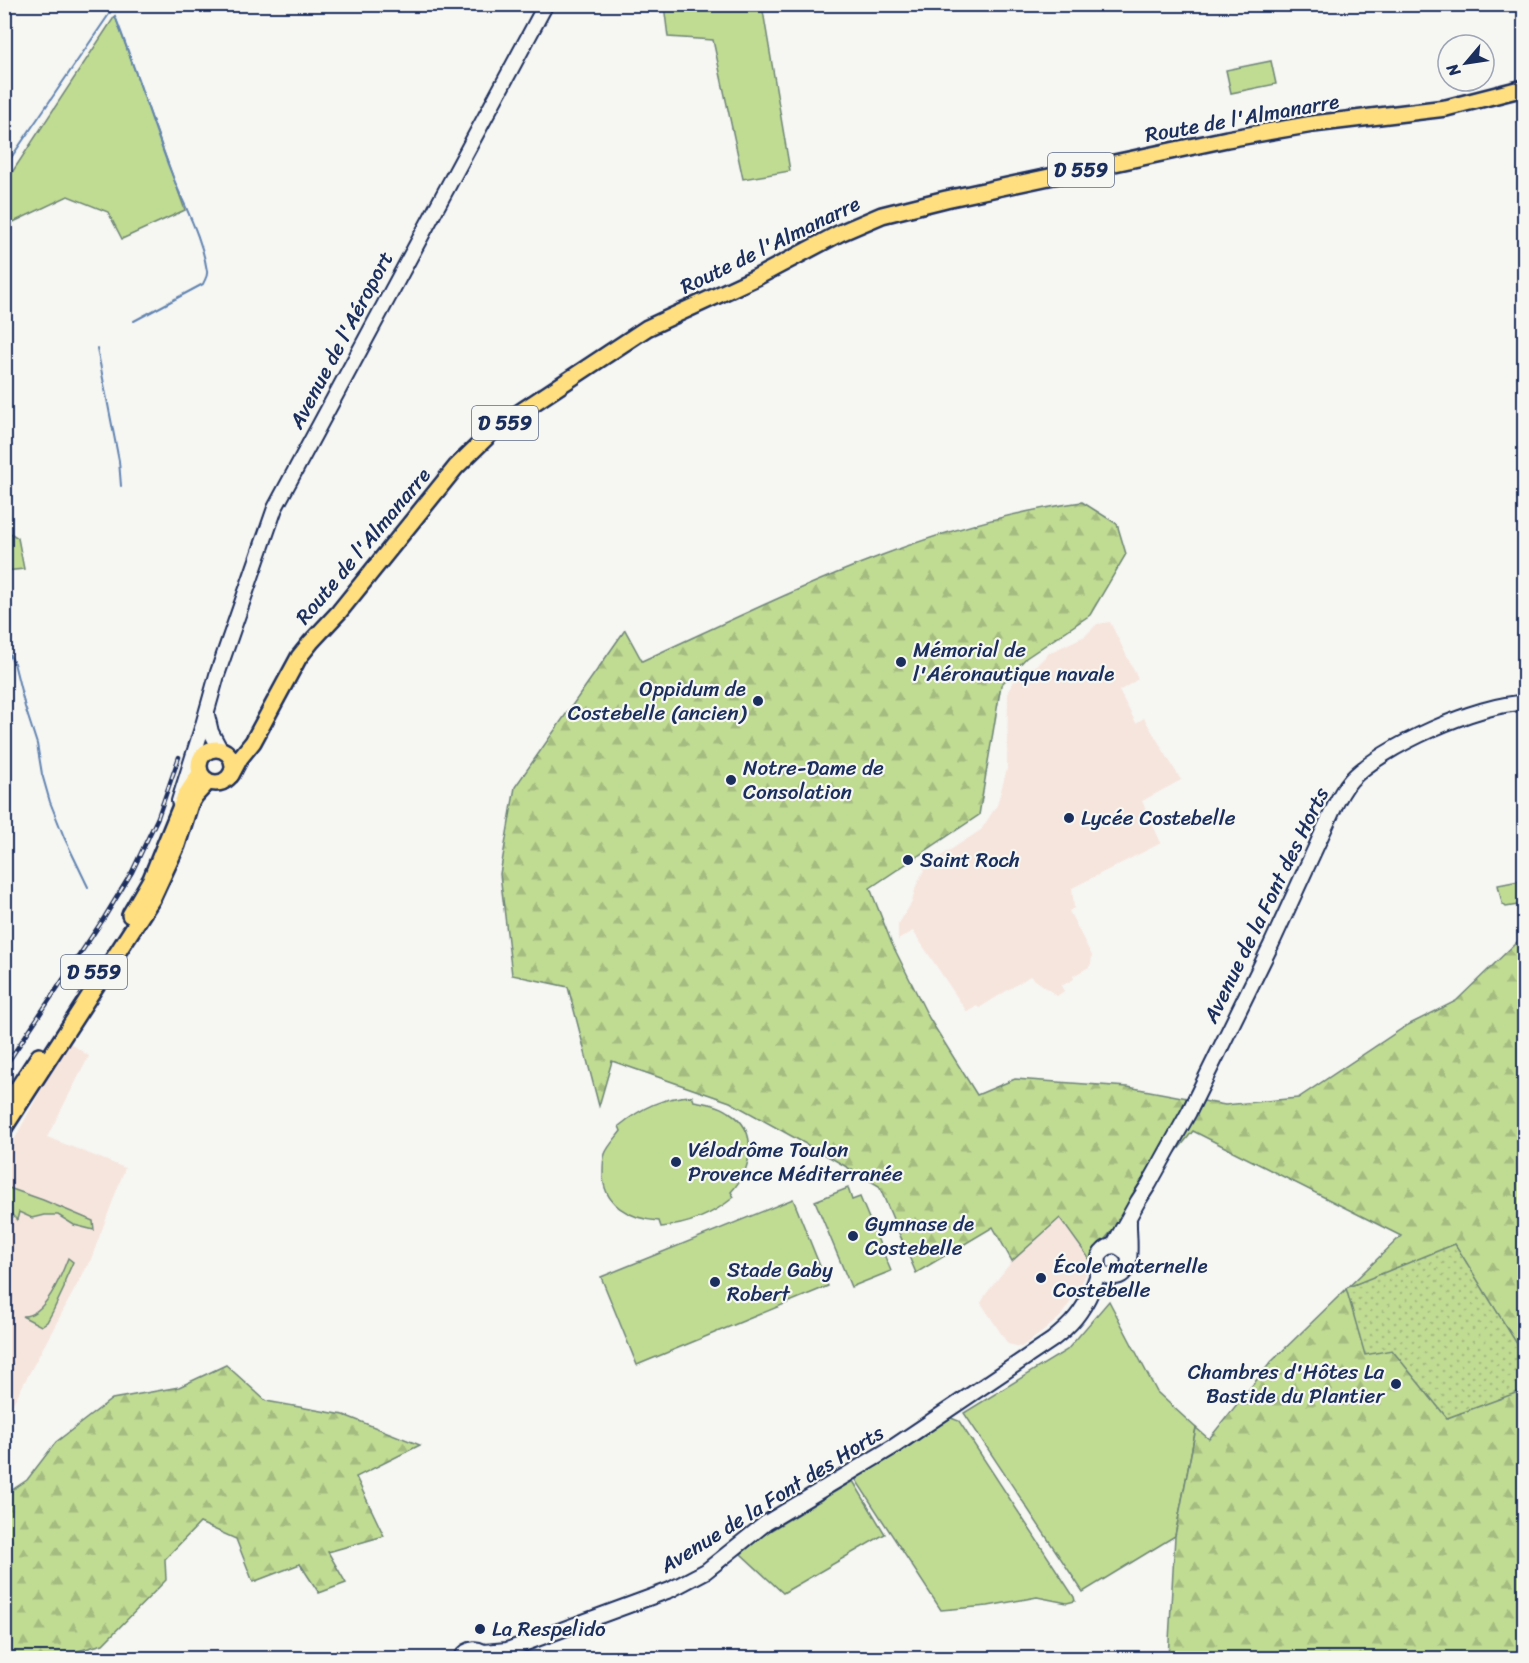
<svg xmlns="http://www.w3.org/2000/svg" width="1529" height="1663" viewBox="0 0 1529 1663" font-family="Sriracha,sans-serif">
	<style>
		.built { fill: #f6e5dd }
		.green { fill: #c0db92; stroke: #6e8578; stroke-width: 1.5 }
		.forest { fill: url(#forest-firs); stroke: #6e8578; stroke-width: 1.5 }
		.park { fill: url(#park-dots); stroke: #6e8578; stroke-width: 1.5 }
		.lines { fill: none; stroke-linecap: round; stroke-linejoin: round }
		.stream { stroke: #6184b1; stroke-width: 2 }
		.secondary-casing { stroke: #1b2f5e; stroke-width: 18 }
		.primary-casing { stroke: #1b2f5e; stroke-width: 20 }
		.secondary { stroke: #f6f6f2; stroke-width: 14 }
		.primary { stroke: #ffdf80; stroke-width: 15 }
		.rail-casing { stroke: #1b2f5e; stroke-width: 4.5 }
		.rail { stroke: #f6f6f2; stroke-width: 2; stroke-dasharray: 7; stroke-linecap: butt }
		.poi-dot { fill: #1b2f5e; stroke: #f6f6f2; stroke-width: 2 }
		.labels { text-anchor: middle; stroke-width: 4.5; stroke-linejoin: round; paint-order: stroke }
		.shield { fill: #f6f6f2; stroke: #5d6b8a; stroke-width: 1.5 }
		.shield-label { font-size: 20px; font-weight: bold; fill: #1b2f5e }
		.street-label { font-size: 21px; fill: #1b2f5e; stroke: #f6f6f2 }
		.poi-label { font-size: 21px; fill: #1b2f5e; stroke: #f6f6f2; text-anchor: start }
	</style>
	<defs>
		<pattern id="forest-firs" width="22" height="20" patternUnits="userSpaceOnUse" patternTransform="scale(1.5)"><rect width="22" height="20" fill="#c0db92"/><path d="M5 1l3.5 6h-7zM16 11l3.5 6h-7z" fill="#a4bc80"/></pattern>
		<pattern id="park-dots" width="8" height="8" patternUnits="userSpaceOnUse" patternTransform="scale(1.5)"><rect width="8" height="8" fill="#c0db92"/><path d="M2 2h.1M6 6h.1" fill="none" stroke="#a4bc80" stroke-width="1.8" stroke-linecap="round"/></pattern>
	</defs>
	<rect width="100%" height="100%" fill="#f6f6f2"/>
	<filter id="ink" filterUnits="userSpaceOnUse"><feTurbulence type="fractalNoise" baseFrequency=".0167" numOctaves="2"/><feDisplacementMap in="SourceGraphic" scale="12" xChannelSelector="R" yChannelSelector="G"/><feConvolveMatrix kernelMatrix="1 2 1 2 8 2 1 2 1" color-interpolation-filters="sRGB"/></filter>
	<g filter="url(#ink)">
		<g class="built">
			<polygon points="1110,622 1138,679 1119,691 1136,723 1144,718 1181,780 1142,801 1161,843 1072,888 1074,908 1069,911 1092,956 1091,963 1089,967 1073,976 1074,979 1061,986 1064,991 1057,996 1030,976 979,1008 977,1006 967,1012 913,931 898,940 898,925 912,902 916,886 924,870 941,856 981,830 997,805 1007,769 1008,691 1014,681 1020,675 1037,665 1049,653 1085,636 1097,624"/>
			<polygon points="67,1041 89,1056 47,1137 125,1168 91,1259 5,1418 5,1157"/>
			<polygon points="1060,1218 1088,1257 1090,1265 1078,1291 1060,1317 1041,1333 1021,1347 1008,1344 981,1303 986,1294 1012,1261"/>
		</g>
		<g class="green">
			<polygon points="664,5 762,5 790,171 743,179 713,40 668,37"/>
			<polygon points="115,16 185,210 122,239 108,212 68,196 5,226 5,183"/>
			<polygon points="1271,61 1276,84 1231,93 1226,70"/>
			<polygon points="4,529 18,538 24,569 5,571"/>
			<polygon points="1524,880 1524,904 1506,907 1502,903 1498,885"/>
			<path d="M692,1096L694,1101C706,1103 719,1105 729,1112C760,1131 752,1169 731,1192L734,1197C712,1215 689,1225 661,1227L659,1221C630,1219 602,1205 603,1172C603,1167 603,1159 605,1154C608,1146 616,1138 621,1131L619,1126C641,1108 663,1097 692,1096Z"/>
			<polygon points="9,1188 43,1200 93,1221 94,1230 74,1225 58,1215 44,1215 32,1218 19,1212 17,1220 5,1208 5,1199"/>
			<polygon points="848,1188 852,1200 860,1197 891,1271 851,1287 815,1201"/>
			<polygon points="793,1199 828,1286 637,1365 601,1277"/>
			<path d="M68,1258L73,1262L65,1280L64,1288L53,1311L47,1322L41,1326L22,1316C45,1317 61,1276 68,1258Z"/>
			<polygon points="1109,1301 1157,1392 1196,1428 1175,1536 1083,1592 964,1413 1067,1350"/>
			<polygon points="951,1418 959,1421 1074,1597 1075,1601 1067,1603 1037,1597 988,1606 941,1610 856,1480 858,1476 899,1453"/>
			<polygon points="853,1481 885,1534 783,1593 741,1554 763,1535"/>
		</g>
		<g class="forest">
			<path d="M1082,502L1117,524L1126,554L1090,615L1026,658L1001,685L979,815L870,888L892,944L929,1018L977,1095L1015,1079L1128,1087L1225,1105L1298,1098L1406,1026L1456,1001L1517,942H1524V1658H1168L1175,1536L1196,1428L1209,1439L1271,1362L1401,1236L1193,1131L1101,1244L1090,1265L1088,1257L1060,1218L1012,1261L993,1227L916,1273L879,1186L833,1159L730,1102L612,1061L599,1106L568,987L512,975L500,874L515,787L625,630L642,661C784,596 926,523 1082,502Z"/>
			<polygon points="226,1365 266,1401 344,1415 420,1445 356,1477 384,1536 328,1552 346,1583 319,1593 300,1564 253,1582 236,1539 200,1523 165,1559 166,1580 103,1644 53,1658 5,1658 4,1496 6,1494 27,1480 56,1442 112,1399 179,1387"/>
		</g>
		<polygon class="park" points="1455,1244 1524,1355 1524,1390 1447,1418 1392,1350 1365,1355 1346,1288"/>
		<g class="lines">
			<g class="stream">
				<path d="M115,16C135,67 151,120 171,172C183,204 202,236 207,271C208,276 205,279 203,284L134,321"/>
				<polyline points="4,168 116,4"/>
				<polyline points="97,348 119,461 121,486"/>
				<polyline points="4,644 14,663 25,707 37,744 42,774 50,802 64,837 88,887"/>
				<polyline points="4,666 10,655"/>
			</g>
			<defs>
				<g id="secondary">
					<polyline points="207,715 211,732 220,749"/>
					<polyline points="179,801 203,725 217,675 275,508 546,4"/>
					<path d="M1113,1246L1138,1201L1149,1184L1189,1112L1271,945L1332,812C1337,801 1343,789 1351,780C1381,747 1480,703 1524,703"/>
					<path d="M1098,1266C1101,1272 1105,1277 1112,1277C1137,1279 1128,1237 1129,1221"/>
					<path d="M484,1652L507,1650L670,1590L706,1571L766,1523L893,1447L1052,1340C1071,1325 1082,1313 1092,1290C1094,1284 1097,1278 1098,1273C1100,1264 1096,1257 1103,1251C1112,1241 1124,1248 1129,1258"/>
					<path d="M461,1658C468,1647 480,1646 488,1657"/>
				</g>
				<g id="primary">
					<circle cx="216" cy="766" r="17"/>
					<polyline points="231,775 240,758 253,742 299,657 311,642 339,612 456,467 492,432 511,418 647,328 757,277 840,233 882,215 946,199 1227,139 1313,124 1446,108 1524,88"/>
					<polyline points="130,915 151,879 185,796 200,773"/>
					<polyline points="4,1109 39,1056"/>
					<polyline points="4,1128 152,899 177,845 190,804 195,796 208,782"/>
				</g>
			</defs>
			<use href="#secondary" class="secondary-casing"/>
			<use href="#primary" class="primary-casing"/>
			<use href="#secondary" class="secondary"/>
			<use href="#primary" class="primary"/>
			<defs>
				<polyline id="rail" points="4,1068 104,918 132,872 158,817 179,757"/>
			</defs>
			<use href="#rail" class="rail-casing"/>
			<use href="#rail" class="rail"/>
		</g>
	</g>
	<g class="poi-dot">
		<circle cx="901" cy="662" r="6"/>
		<circle cx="758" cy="701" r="6"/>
		<circle cx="731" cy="780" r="6"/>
		<circle cx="1069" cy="818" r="6"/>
		<circle cx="908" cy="860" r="6"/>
		<circle cx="676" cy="1162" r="6"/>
		<circle cx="853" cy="1236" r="6"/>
		<circle cx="1041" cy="1278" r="6"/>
		<circle cx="715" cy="1282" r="6"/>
		<circle cx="1396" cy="1384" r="6"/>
		<circle cx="480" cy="1629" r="6"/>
	</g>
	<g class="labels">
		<g class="shield">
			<rect x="1048" y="153" width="66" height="34" rx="4.5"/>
			<rect x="472" y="406" width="66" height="34" rx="4.5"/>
			<rect x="61" y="955" width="66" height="34" rx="4.5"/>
		</g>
		<g class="shield-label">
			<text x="1081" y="177">D 559</text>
			<text x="505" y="430">D 559</text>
			<text x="94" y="979">D 559</text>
		</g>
		<g class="street-label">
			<text transform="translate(1242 118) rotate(-10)" y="7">Route de l'Almanarre</text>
			<text transform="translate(770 245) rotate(-26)" y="7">Route de l'Almanarre</text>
			<text transform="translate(341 340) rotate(-62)" y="7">Avenue de l'Aéroport</text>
			<text transform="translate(363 546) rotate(-50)" y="7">Route de l'Almanarre</text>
			<text transform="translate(1266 905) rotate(-64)" y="7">Avenue de la Font des Horts</text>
			<text transform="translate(772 1499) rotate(-32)" y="7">Avenue de la Font des Horts</text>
		</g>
		<g class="poi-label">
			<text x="913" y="657">Mémorial de<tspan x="913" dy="24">l'Aéronautique navale</tspan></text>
			<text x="746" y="696" text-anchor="end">Oppidum de<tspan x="746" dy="24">Costebelle (ancien)</tspan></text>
			<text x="743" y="775">Notre-Dame de<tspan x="743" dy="24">Consolation</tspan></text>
			<text x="1081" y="825">Lycée Costebelle</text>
			<text x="920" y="867">Saint Roch</text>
			<text x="688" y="1157">Vélodrôme Toulon<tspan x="688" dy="24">Provence Méditerranée</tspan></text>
			<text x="865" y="1231">Gymnase de<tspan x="865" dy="24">Costebelle</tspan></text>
			<text x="1053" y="1273">École maternelle<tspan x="1053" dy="24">Costebelle</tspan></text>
			<text x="727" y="1277">Stade Gaby<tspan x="727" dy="24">Robert</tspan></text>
			<text x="1384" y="1379" text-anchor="end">Chambres d'Hôtes La<tspan x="1384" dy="24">Bastide du Plantier</tspan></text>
			<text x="492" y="1636">La Respelido</text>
		</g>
	</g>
	<rect width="1529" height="1663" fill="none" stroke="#f6f6f2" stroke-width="24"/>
	<rect x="12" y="12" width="1505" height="1639" fill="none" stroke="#1b2f5e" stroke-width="2" filter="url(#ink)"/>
	<g transform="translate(1466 63) rotate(241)"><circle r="28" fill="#f6f6f2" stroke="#9ea6b7" stroke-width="1.5"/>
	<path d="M0-4.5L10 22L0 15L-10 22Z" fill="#1b2f5e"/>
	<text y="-9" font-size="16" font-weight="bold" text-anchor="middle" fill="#1b2f5e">N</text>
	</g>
</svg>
